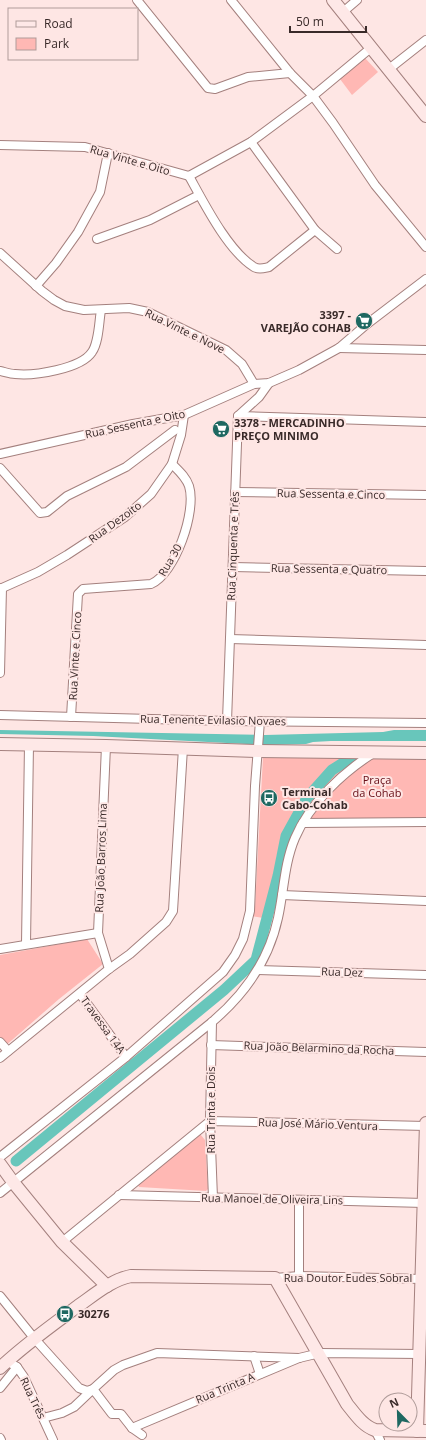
<svg xmlns="http://www.w3.org/2000/svg" width="426" height="1440" viewBox="0 0 426 1440" font-family="'Open Sans',sans-serif">
	<style>
		.green { fill: #ffb8b4 }
		.water { fill: #68c6bb }
		.lines { fill: none; stroke-linecap: round; stroke-linejoin: round }
		.canal { stroke: #68c6bb; stroke-width: 11 }
		.street-casing { stroke: #a4807e; stroke-width: 10 }
		.secondary-casing { stroke: #a4807e; stroke-width: 14 }
		.street { stroke: #fff; stroke-width: 8 }
		.secondary { stroke: #fee8e7; stroke-width: 12 }
		.labels { text-anchor: middle; stroke-width: 4; stroke-linejoin: round; paint-order: stroke }
		.street-label { font-size: 11px; fill: #392a29; stroke: #fee6e4 }
		.poi-label { font-size: 11px; font-weight: bold; fill: #392a29; stroke: #fee6e4; text-anchor: start }
		.park-label { font-size: 11px; fill: #660d16; stroke: #fee6e4 }
	</style>
	<rect width="100%" height="100%" fill="#fee6e4"/>
	<g class="green">
		<polygon points="365,58 378,72 352,95 340,79"/>
		<polygon points="365,753 426,753 426,821 301,819 277,854 270,919 251,916 255,907 263,757"/>
		<polygon points="87,939 103,964 59,999 4,1047 0,1041 0,955"/>
		<polygon points="200,1134 205,1140 208,1189 206,1191 139,1187 138,1185 196,1135"/>
	</g>
	<polygon class="water" points="0,730 265,735 383,732 394,730 426,730 426,741 331,741 313,742 306,744 265,745 93,736 0,734"/>
	<g class="lines">
		<polyline class="canal" points="16,1161 224,990 256,960 278,876 286,836 307,798 332,770 351,758"/>
		<defs>
			<g id="street">
				<polyline points="137,0 208,88 215,89 248,77 290,73"/>
				<polyline points="231,0 290,73 313,96 333,123 375,185 426,247"/>
				<polyline points="343,12 357,0"/>
				<polyline points="389,69 426,40"/>
				<polyline points="251,142 315,230 337,249"/>
				<polyline points="0,145 85,147 189,176 251,142 313,96 372,47"/>
				<path d="M189,176C204,203 228,251 254,267C259,270 264,268 269,267L315,230"/>
				<polyline points="97,239 150,220 199,195"/>
				<polyline points="0,253 42,291 54,300 65,306 84,310 129,308 148,312 226,350 242,364 254,384"/>
				<polyline points="36,286 56,263 78,232 100,192 108,153"/>
				<polyline points="339,348 426,350"/>
				<path d="M0,371C5,372 10,374 15,374C34,376 81,369 92,352C99,342 99,321 101,310"/>
				<polyline points="238,416 426,422"/>
				<polyline points="0,454 133,424 184,415 254,384 269,383 299,370 339,348 367,324 426,279"/>
				<polyline points="0,468 40,513 47,512 67,496 126,467 175,430"/>
				<polyline points="235,492 426,495"/>
				<polyline points="233,567 426,571"/>
				<polyline points="0,589 38,572 67,555 125,517 151,494 172,464 181,435 184,415"/>
				<polyline points="230,639 426,645"/>
				<polyline points="0,673 2,588"/>
				<polyline points="0,715 227,721 426,723"/>
				<path d="M71,717L78,594L83,589L151,584C175,574 197,511 189,486C186,477 179,471 172,464"/>
				<polyline points="227,721 238,416 259,397 269,383"/>
				<polyline points="106,746 98,933 109,969"/>
				<polyline points="303,823 426,822"/>
				<polyline points="282,895 426,901"/>
				<polyline points="26,944 29,745"/>
				<polyline points="0,949 98,933"/>
				<polyline points="258,970 426,975"/>
				<polyline points="80,994 126,1057"/>
				<polyline points="212,1022 210,1121 213,1198"/>
				<polyline points="0,1042 8,1051"/>
				<polyline points="211,1045 426,1052"/>
				<polyline points="0,1058 109,969 130,954 166,922 173,911 183,748"/>
				<polyline points="0,1157 126,1057 223,972 235,955 243,939 250,911 255,786 260,721"/>
				<path d="M0,1193L212,1022C245,994 269,960 278,918C284,891 284,864 295,838C310,803 343,772 375,752"/>
				<polyline points="119,1195 424,1203"/>
				<polyline points="62,1242 210,1121 426,1126"/>
				<polyline points="299,1276 299,1200"/>
				<polyline points="275,1278 299,1276 422,1279"/>
				<polyline points="0,1296 34,1338 79,1388 87,1391 93,1389 114,1370 123,1365 157,1353 299,1358"/>
				<polyline points="254,1356 260,1374"/>
				<polyline points="7,1361 17,1367 24,1377 53,1440"/>
				<polyline points="0,1388 17,1367"/>
				<polyline points="43,1418 62,1413 74,1407 93,1389 112,1414 121,1414 132,1428 142,1435"/>
				<polyline points="132,1428 299,1358 320,1353 420,1354"/>
				<polyline points="375,1430 380,1440"/>
				<polyline points="0,1438 1,1440"/>
			</g>
			<g id="secondary">
				<polyline points="333,0 426,116"/>
				<polyline points="0,744 106,746 258,751 426,753"/>
				<polyline points="0,1164 13,1182 62,1242 107,1286"/>
				<path d="M0,1368C24,1345 51,1326 78,1306C94,1295 111,1280 131,1276L275,1278L347,1404C355,1414 363,1426 375,1430L426,1431"/>
				<polyline points="417,1431 426,1123"/>
			</g>
		</defs>
		<use href="#street" class="street-casing"/>
		<use href="#secondary" class="secondary-casing"/>
		<use href="#street" class="street"/>
		<use href="#secondary" class="secondary"/>
	</g>
	<defs>
		<symbol id="supermarket-disc" viewBox="-11 -11 22 22"><circle r="9.5" fill="#1e6861" stroke="#fee6e4"/><path d="M-6-5.5h2.5l.6 2H6L4.5 2H-2.5L-4.4-4H-6ZM-1.5 3.2a1.3 1.3 0 1 0 .1 0ZM3 3.2a1.3 1.3 0 1 0 .1 0Z" fill="#fff"/></symbol>
		<symbol id="bus-disc" viewBox="-11 -11 22 22"><circle r="9.5" fill="#1e6861" stroke="#fee6e4"/><path d="M-5-6H5V4H4V6H2V4H-2V6H-4V4H-5ZM-3.5-4V0h7V-4ZM-3.5 1.2v1.5H-2V1.2ZM2 1.2v1.5H3.5V1.2Z" fill="#fff"/></symbol>
	</defs>
	<g fill-rule="evenodd">
		<use href="#supermarket-disc" x="354" y="311" width="20" height="20"/>
		<use href="#supermarket-disc" x="211" y="419" width="20" height="20"/>
		<use href="#bus-disc" x="259" y="788" width="20" height="20"/>
		<use href="#bus-disc" x="55" y="1304" width="20" height="20"/>
	</g>
	<g class="labels">
		<g class="street-label">
			<text transform="translate(130 160) rotate(16)" y="4">Rua Vinte e Oito</text>
			<text transform="translate(185 331) rotate(26)" y="4">Rua Vinte e Nove</text>
			<text transform="translate(135 424) rotate(-12)" y="4">Rua Sessenta e Oito</text>
			<text transform="translate(331 494) rotate(1)" y="4">Rua Sessenta e Cinco</text>
			<text transform="translate(115 522) rotate(-36)" y="4">Rua Dezoito</text>
			<text transform="translate(233 546) rotate(-88)" y="4">Rua Cinquenta e Três</text>
			<text transform="translate(170 560) rotate(-60)" y="4">Rua 30</text>
			<text transform="translate(329 569) rotate(1)" y="4">Rua Sessenta e Quatro</text>
			<text transform="translate(75 656) rotate(-87)" y="4">Rua Vinte e Cinco</text>
			<text transform="translate(213 720) rotate(1)" y="4">Rua Tenente Evilasio Novaes</text>
			<text transform="translate(101 858) rotate(-88)" y="4">Rua João Barros Lima</text>
			<text transform="translate(342 972) rotate(2)" y="4">Rua Dez</text>
			<text transform="translate(103 1025) rotate(54)" y="4">Travessa 14A</text>
			<text transform="translate(319 1048) rotate(2)" y="4">Rua João Belarmino da Rocha</text>
			<text transform="translate(211 1110) rotate(-90)" y="4">Rua Trinta e Dois</text>
			<text transform="translate(318 1124) rotate(2)" y="4">Rua José Mário Ventura</text>
			<text transform="translate(272 1199) rotate(1)" y="4">Rua Manoel de Oliveira Lins</text>
			<text x="348" y="1282">Rua Doutor Eudes Sobral</text>
			<text transform="translate(225 1388) rotate(-23)" y="4">Rua Trinta A</text>
			<text transform="translate(33 1398) rotate(64)" y="4">Rua Três</text>
		</g>
		<g class="poi-label">
			<text x="351" y="319" text-anchor="end">3397 -<tspan x="351" dy="13">VAREJÃO COHAB</tspan></text>
			<text x="234" y="427">3378 - MERCADINHO<tspan x="234" dy="13">PREÇO MINIMO</tspan></text>
			<text x="282" y="796">Terminal<tspan x="282" dy="13">Cabo-Cohab</tspan></text>
			<text x="78" y="1318">30276</text>
		</g>
		<g class="park-label">
			<text x="377" y="784">Praça<tspan x="377" dy="13">da Cohab</tspan></text>
		</g>
	</g>
	<rect x="8" y="8" width="130" height="52" fill="#fee6e4" stroke="#af9b99"/>
	<rect x="16" y="21" width="20" height="6" fill="#fee8e7" stroke="#af9b99"/>
	<text x="44" y="28" font-size="12" fill="#392a29">Road</text>
	<rect x="16" y="38" width="20" height="12" fill="#ffb8b4" stroke="#af9b99"/>
	<text x="44" y="48" font-size="12" fill="#392a29">Park</text>
	<g transform="translate(398 1412) rotate(337)"><circle r="19" fill="#fee6e4" stroke="#af9b99"/>
	<path d="M0-3L7 15L0 10L-7 15Z" fill="#1e6861"/>
	<text y="-6" font-size="11" font-weight="bold" text-anchor="middle" fill="#392a29">N</text>
	</g>
	<path d="M290 26v6h76v-6" fill="none" stroke="#392a29" stroke-width="2"/>
	<text x="296" y="26" font-size="12" fill="#392a29" stroke="#fee6e4" stroke-width="3" paint-order="stroke">50 m</text>
</svg>
